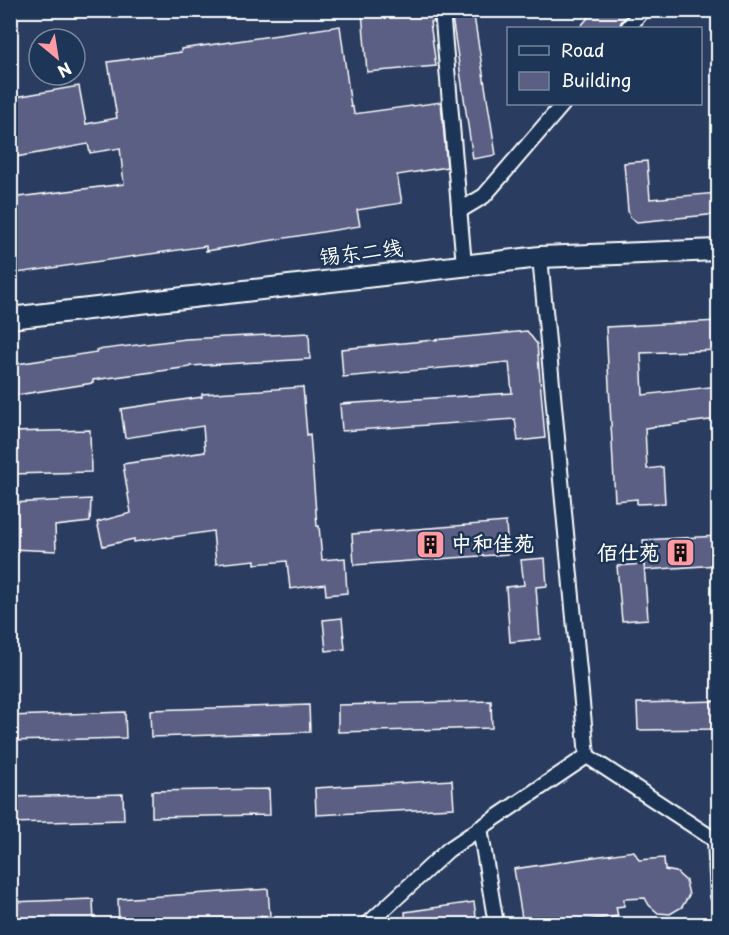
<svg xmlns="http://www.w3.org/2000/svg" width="729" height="935" viewBox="0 0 729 935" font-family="'Playpen Sans','LXGW WenKai TC',sans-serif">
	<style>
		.building { fill: #5c5f84; stroke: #fff; stroke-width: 1.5 }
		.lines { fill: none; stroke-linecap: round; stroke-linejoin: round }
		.minor-casing { stroke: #fff; stroke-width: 18 }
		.secondary-casing { stroke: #fff; stroke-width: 24 }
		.minor { stroke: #1d3557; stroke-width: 14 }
		.secondary { stroke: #1d3557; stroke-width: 20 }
		.labels { text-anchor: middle; stroke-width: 5; stroke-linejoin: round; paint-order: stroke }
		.street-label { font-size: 21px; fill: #fff; stroke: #1d3557 }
		.poi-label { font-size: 21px; font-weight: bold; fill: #fff; stroke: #1d3557; text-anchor: start }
	</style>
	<rect width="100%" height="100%" fill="#2a3d60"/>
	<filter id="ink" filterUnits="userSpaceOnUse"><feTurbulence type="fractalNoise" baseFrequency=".0167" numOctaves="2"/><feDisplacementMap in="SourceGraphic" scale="12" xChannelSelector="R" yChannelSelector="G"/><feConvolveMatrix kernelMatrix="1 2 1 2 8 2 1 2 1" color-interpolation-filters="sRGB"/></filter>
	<g filter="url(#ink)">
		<g class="building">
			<polygon points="378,10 433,10 434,22 430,22 436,66 367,72 362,12"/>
			<polygon points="451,10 473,10 496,155 473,159"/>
			<polygon points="595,10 631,10 621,22 619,28 579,28"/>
			<polygon points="340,26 351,107 353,107 354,114 441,102 447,167 397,175 402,203 357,210 360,226 206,251 206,246 10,274 10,198 124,184 120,148 90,153 88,144 10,158 10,98 79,86 86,124 117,118 108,62 181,52 181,49"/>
			<polygon points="647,161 650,199 718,193 718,214 637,222 630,217 628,211 624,163"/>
			<polygon points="718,321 718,350 641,353 643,395 718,386 718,419 645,428 647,469 663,467 665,503 637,504 637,499 615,501 606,327"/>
			<polygon points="527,331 537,344 545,438 518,441 515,419 342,431 340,404 512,393 509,362 343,377 341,349"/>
			<polygon points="309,333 310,359 190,366 190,367 93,380 93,383 10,396 10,365 97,352 96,350 186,339"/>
			<polygon points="303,387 307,435 310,434 317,526 319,526 322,560 345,558 347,593 326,595 325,584 290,589 287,561 255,564 255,560 216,564 213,531 167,538 167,537 134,542 134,539 103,546 97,522 131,513 123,464 205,452 203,426 125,438 121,409 202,397 202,394"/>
			<polygon points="90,430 91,472 10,474 10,432"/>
			<polygon points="91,499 90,522 55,526 56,551 10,549 10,503"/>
			<polygon points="506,522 508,554 354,565 352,534"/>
			<polygon points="718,536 718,565 645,570 643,540"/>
			<polygon points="545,558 547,586 536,587 540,639 510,642 506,587 524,585 521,560"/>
			<polygon points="644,564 648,619 622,621 617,566"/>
			<polygon points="342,618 345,649 326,651 323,620"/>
			<polygon points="491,701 492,728 338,732 338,705"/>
			<polygon points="718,701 718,729 638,730 637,703"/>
			<polygon points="309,705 310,732 151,737 150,710"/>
			<polygon points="125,712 126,738 10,741 10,716"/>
			<polygon points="452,780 454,808 316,815 315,788"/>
			<polygon points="269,789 270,815 152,817 152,791"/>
			<polygon points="123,794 124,820 10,823 10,797"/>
			<polygon points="634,851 639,860 664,858 665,870 676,872 686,881 689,895 682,907 670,914 658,913 649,905 645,898 624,899 624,906 616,907 618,916 557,924 523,924 514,869"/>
			<polygon points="268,889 270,916 119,924 118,899"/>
			<polygon points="93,899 94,924 10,924 10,902"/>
			<polygon points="474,902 477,924 406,924 405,912"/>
		</g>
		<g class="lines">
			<defs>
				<g id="minor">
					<polyline points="442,10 464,265"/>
					<polyline points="628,28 643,10"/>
					<polyline points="459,211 484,196 563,104"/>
					<polyline points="587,756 718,842"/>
					<polyline points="480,828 496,924"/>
					<polyline points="715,840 718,896"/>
					<polyline points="368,924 448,850 587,756 540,257"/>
				</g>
				<polyline id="secondary" points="10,318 540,257 718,250"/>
			</defs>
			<use href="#minor" class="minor-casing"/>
			<use href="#secondary" class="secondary-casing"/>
			<use href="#minor" class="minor"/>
			<use href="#secondary" class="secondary"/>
		</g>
	</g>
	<defs>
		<symbol id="building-square" viewBox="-11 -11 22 22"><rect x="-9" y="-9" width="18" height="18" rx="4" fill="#ff9aa2" stroke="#1d3557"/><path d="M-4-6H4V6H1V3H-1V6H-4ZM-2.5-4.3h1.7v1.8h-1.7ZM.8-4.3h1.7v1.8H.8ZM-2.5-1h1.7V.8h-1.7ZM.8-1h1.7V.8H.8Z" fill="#111"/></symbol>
	</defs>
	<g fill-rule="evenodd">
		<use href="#building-square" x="414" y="528" width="33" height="33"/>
		<use href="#building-square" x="664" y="536" width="33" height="33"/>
	</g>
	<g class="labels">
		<g class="street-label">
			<text transform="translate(361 253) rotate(-7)" y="7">锡东二线</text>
		</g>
		<g class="poi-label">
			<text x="451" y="551">中和佳苑</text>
			<text x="660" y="560" text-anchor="end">佰仕苑</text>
		</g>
	</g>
	<rect width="729" height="935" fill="none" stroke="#1d3557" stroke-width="36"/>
	<rect x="18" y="18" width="693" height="899" fill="none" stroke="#fff" stroke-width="2" filter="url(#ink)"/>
	<rect x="507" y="27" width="195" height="78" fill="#1d3557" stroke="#77869a" stroke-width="1.5"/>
	<rect x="519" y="46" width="30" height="9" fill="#1d3557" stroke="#77869a" stroke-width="1.5"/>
	<text x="561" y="57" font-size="18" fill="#ffffff">Road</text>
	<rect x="519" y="72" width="30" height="18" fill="#5c5f84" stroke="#77869a" stroke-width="1.5"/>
	<text x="561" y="87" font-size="18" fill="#ffffff">Building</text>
	<g transform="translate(57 57) rotate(150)"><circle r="28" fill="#1d3557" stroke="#77869a" stroke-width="1.5"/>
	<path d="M0-4.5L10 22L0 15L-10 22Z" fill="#ff9aa2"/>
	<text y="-9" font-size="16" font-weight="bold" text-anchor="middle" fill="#ffffff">N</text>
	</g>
</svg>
